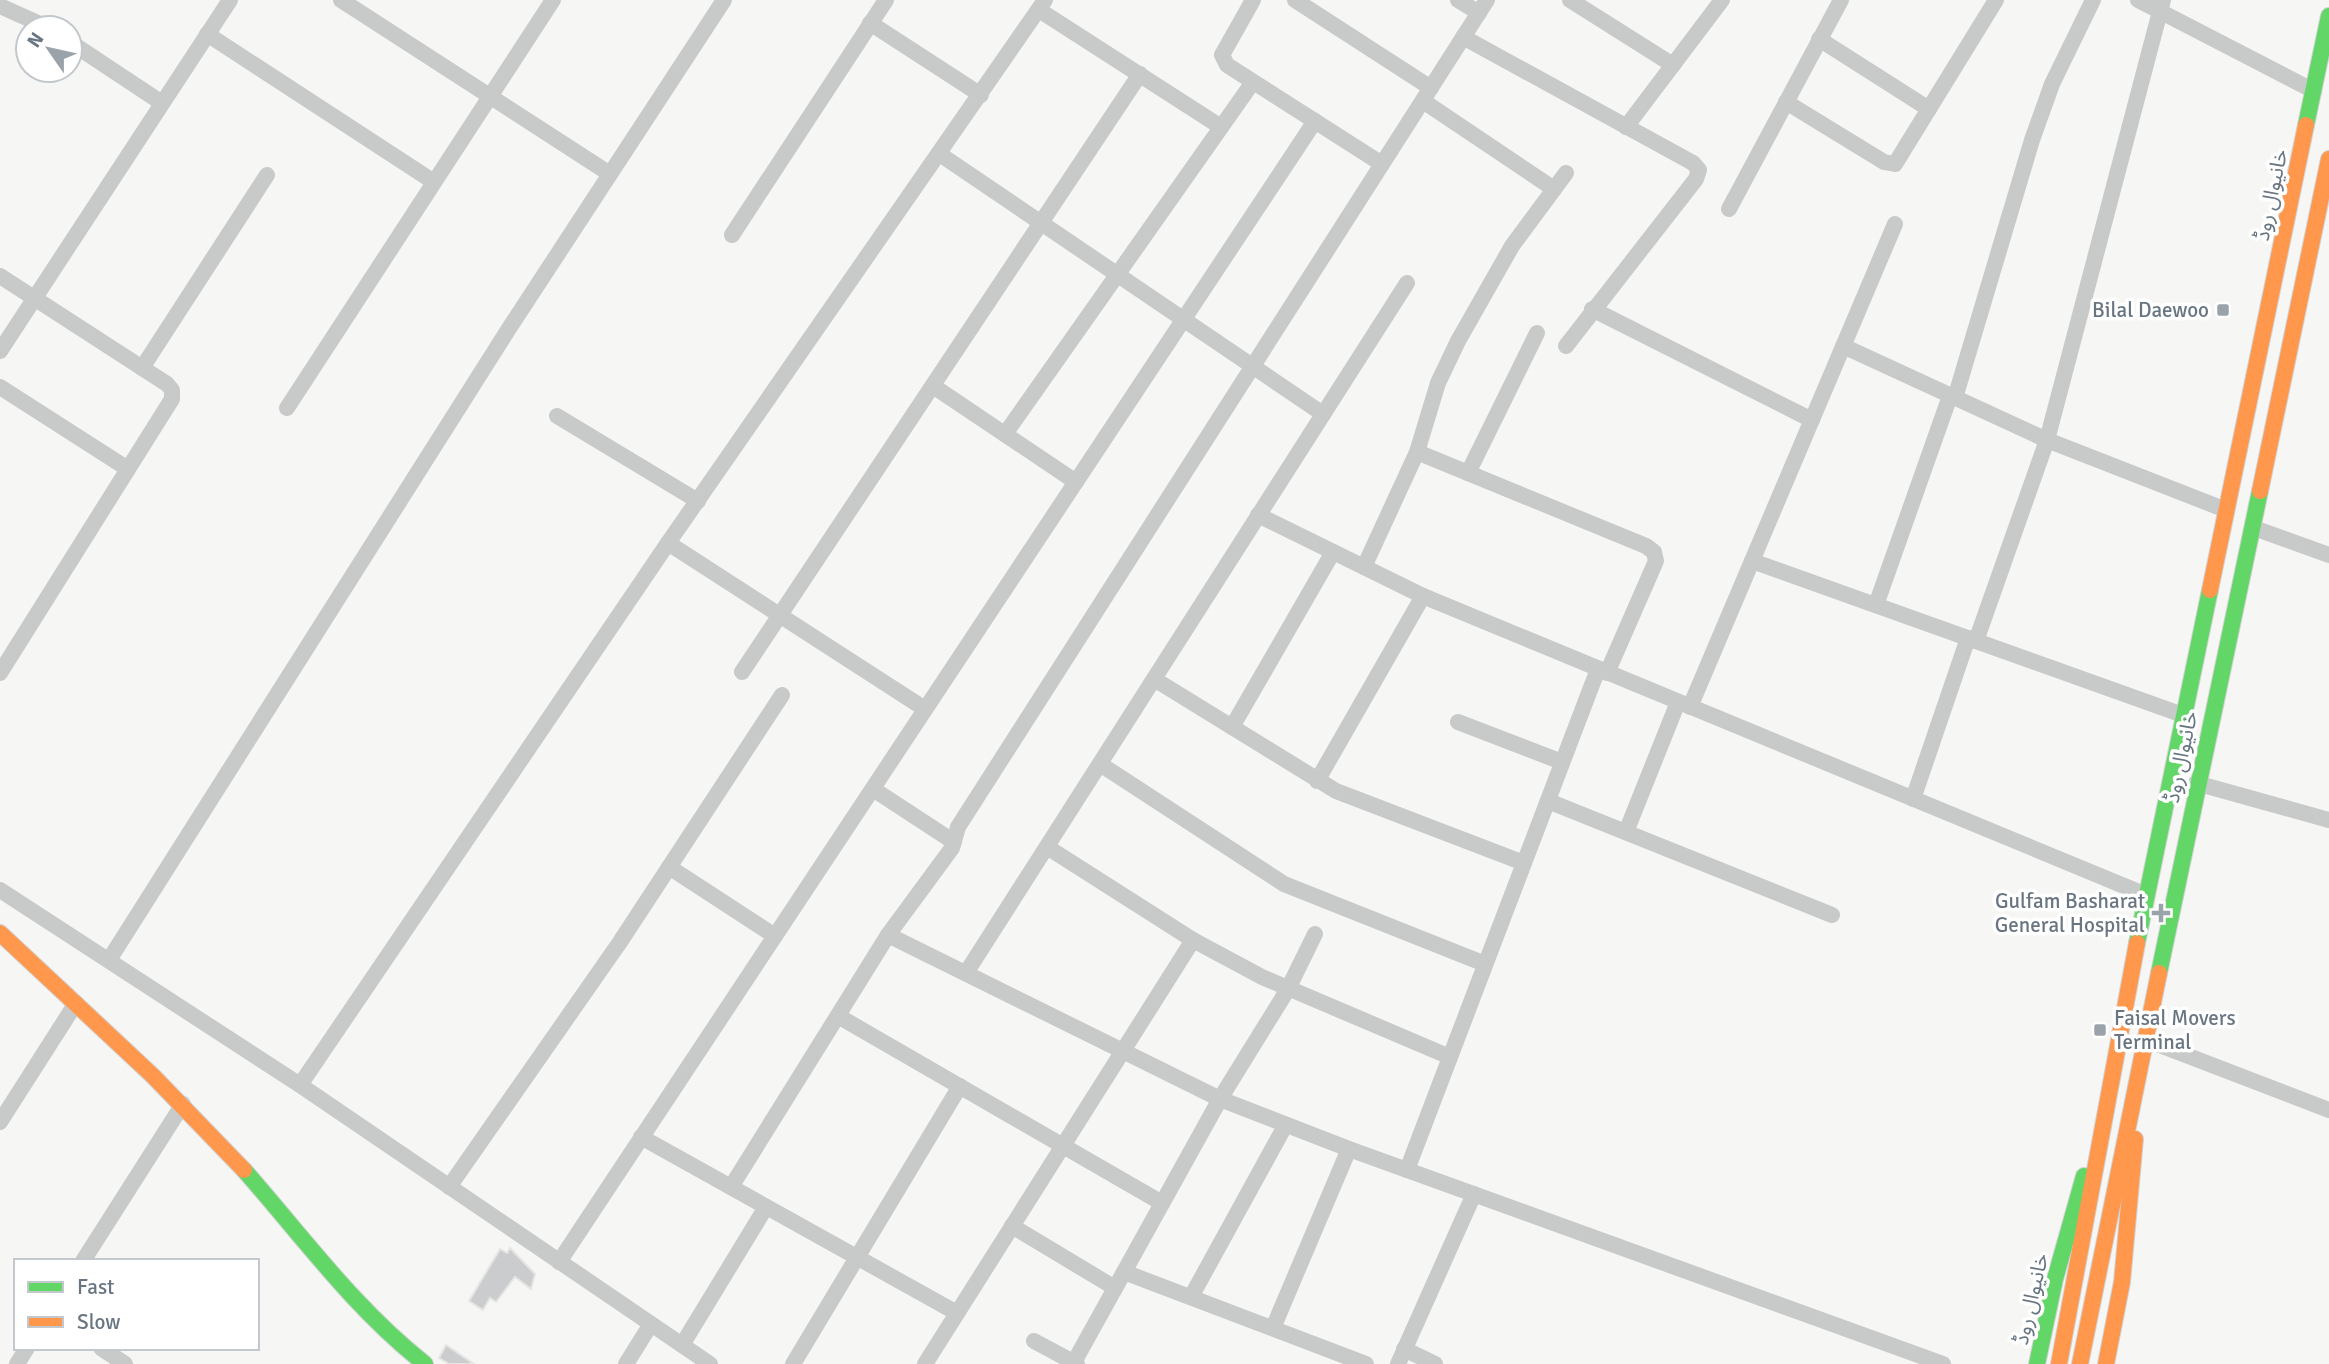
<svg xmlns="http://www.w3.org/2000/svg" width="2329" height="1364" viewBox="0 0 2329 1364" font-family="Signika,'Noto Sans Arabic',sans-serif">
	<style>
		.building { fill: #cbcccd; stroke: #e5e5e4; stroke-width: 2 }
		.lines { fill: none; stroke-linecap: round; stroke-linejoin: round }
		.fast-casing { stroke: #d2d2d3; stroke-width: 18 }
		.slow-casing { stroke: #d2d2d3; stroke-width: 18 }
		.street { stroke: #c8caca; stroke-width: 16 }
		.fast { stroke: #63d668; stroke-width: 16 }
		.slow { stroke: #ff974d; stroke-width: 16 }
		.poi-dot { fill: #9aa3aa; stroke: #fff; stroke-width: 2.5 }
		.labels { text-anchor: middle; stroke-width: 7; stroke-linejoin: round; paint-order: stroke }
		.street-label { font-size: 21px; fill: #697682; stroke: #fff }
		.poi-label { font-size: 21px; fill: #697682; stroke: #fff; text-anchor: end }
	</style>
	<rect width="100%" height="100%" fill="#f6f6f5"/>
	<g class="building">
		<polygon points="510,1248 535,1274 531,1289 515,1277 496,1302 490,1298 483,1310 469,1301 500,1249 507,1253"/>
		<polygon points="446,1345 474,1364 449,1364 439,1358"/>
	</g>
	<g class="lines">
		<defs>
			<g id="fast">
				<polyline points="2306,125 2329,16"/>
				<polyline points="2137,943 2210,590"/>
				<polyline points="2159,973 2260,491"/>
				<path d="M244,1170C303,1237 354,1308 425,1364"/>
				<polyline points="2037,1364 2055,1279 2084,1176"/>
			</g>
			<g id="slow">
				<polyline points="2260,491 2329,159"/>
				<polyline points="2210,590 2306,125"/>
				<polyline points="0,933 153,1076 244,1170"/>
				<polyline points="2059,1364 2137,943"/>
				<polyline points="2080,1364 2159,973"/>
				<polyline points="2106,1364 2122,1282 2135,1139"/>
			</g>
		</defs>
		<use href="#fast" class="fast-casing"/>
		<use href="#slow" class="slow-casing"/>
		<g class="street">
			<polyline points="341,0 610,174"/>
			<polyline points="1253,0 1222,55 1227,65 1382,164"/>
			<polyline points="1295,0 1431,88"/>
			<polyline points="1458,0 1479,13"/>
			<polyline points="1570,0 1673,65"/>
			<polyline points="2138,0 2314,91"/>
			<polyline points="0,6 49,28"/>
			<polyline points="1039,10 1221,127"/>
			<polyline points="870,23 981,95"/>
			<polyline points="207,34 434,182"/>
			<polyline points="1463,37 1693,163 1699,170 1696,179 1566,346"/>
			<polyline points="1819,39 1929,109"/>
			<polyline points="70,42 162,103"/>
			<polyline points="1423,101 1554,189"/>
			<polyline points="1786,102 1884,162 1895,164 1996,0"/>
			<polyline points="1626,127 1722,0"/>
			<polyline points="941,155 1323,414"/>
			<polyline points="1729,209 1841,0"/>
			<polyline points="732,235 886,0"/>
			<polyline points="0,276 167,384 172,390 172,399 0,673"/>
			<polyline points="1592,309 1812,420"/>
			<polyline points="1843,346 2047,440 2226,510"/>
			<polyline points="0,351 230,0"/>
			<polyline points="142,368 267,175"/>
			<polyline points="933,386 1076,482"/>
			<polyline points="0,387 128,469"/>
			<polyline points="1955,398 2032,140 2052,84 2093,0"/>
			<polyline points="287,408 553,0"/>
			<polyline points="557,416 698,501"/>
			<polyline points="1005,434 1253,82"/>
			<polyline points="1417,452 1646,546 1654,552 1656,561 1607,673"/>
			<polyline points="1468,473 1537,333"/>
			<polyline points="1258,515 1423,596 2146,895"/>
			<polyline points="2254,528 2329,555"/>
			<polyline points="668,543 925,709"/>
			<polyline points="1752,561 2183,715"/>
			<polyline points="1364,567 1417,452 1438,383 1458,341 1512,246 1566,173"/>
			<polyline points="1876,605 1950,396"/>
			<polyline points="1976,641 2047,440 2163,0"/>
			<polyline points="742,672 1140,74"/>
			<polyline points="1154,679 1336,791 1524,863"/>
			<polyline points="1690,707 1895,224"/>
			<polyline points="1458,722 1562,762"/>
			<polyline points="1232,727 1333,552"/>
			<polyline points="1100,764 1284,884 1485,964"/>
			<polyline points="1317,781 1423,596"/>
			<polyline points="2196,783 2329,820"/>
			<polyline points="873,789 954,842"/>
			<polyline points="1913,799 1968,638"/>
			<polyline points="1548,801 1832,915"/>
			<polyline points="1626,832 1678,702"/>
			<polyline points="1047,847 1193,940 1262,977 1450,1057"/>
			<polyline points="669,867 775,936"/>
			<polyline points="0,890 300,1085 710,1364"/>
			<polyline points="888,935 1220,1099 1349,1149 1943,1364"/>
			<polyline points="109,960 508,330 724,0"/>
			<polyline points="966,973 1407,283"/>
			<polyline points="838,1016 1162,1203"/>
			<polyline points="2144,1039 2329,1110"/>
			<polyline points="300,1085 668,543 1045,0"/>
			<polyline points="0,1122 76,1003"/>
			<polyline points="641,1137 957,1313"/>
			<polyline points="1407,1170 1598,669"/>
			<polyline points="449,1187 620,942 782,695"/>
			<polyline points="731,1187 888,935 952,848 958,827 1487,0"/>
			<polyline points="1012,1226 1115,1288"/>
			<polyline points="83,1261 183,1104"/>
			<polyline points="559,1262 1315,121"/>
			<polyline points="1124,1272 1366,1364"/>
			<polyline points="1191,1297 1285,1126"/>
			<polyline points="1273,1328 1349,1149"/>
			<polyline points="1034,1341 1077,1364"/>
			<polyline points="682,1345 766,1207"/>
			<polyline points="101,1348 125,1364"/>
			<polyline points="1404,1349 1435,1364"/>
			<polyline points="17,1364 27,1348"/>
			<polyline points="626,1364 651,1324"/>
			<polyline points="793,1364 960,1086"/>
			<polyline points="925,1364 1193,940"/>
			<polyline points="1073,1364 1220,1099 1288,989 1315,934"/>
			<polyline points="1398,1364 1474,1194"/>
		</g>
		<use href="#fast" class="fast"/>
		<use href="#slow" class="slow"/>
	</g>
	<g class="poi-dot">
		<rect x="2216" y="303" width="14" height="14" rx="3.5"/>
		<path d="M2157.5 902.5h7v7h7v7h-7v7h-7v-7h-7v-7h7z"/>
		<rect x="2093" y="1023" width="14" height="14" rx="3.5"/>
	</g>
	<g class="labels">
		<g class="street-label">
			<text transform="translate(2271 195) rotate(-78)" y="7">خانیوال روڈ</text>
			<text transform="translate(2181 757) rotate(-78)" y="7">خانیوال روڈ</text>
			<text transform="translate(2031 1299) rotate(-77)" y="7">خانیوال روڈ</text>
		</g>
		<g class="poi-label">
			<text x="2209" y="317">Bilal Daewoo</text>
			<text x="2145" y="908">Gulfam Basharat<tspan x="2145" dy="24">General Hospital</tspan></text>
			<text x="2114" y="1025" text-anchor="start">Faisal Movers<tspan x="2114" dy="24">Terminal</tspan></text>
		</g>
	</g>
	<rect x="14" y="1259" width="245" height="91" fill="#ffffff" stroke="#c3c8cd" stroke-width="2"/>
	<rect x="28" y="1282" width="35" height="10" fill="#63d668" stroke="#c3c8cd" stroke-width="2"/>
	<text x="77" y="1294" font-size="21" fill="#697682">Fast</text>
	<rect x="28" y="1317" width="35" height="10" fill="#ff974d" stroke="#c3c8cd" stroke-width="2"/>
	<text x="77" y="1329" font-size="21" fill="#697682">Slow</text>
	<g transform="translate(49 49) rotate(304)"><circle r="33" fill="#ffffff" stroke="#c3c8cd" stroke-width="2"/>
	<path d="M0-5L12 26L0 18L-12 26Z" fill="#9aa3aa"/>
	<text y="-10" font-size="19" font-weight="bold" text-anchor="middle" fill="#697682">N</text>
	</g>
</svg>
